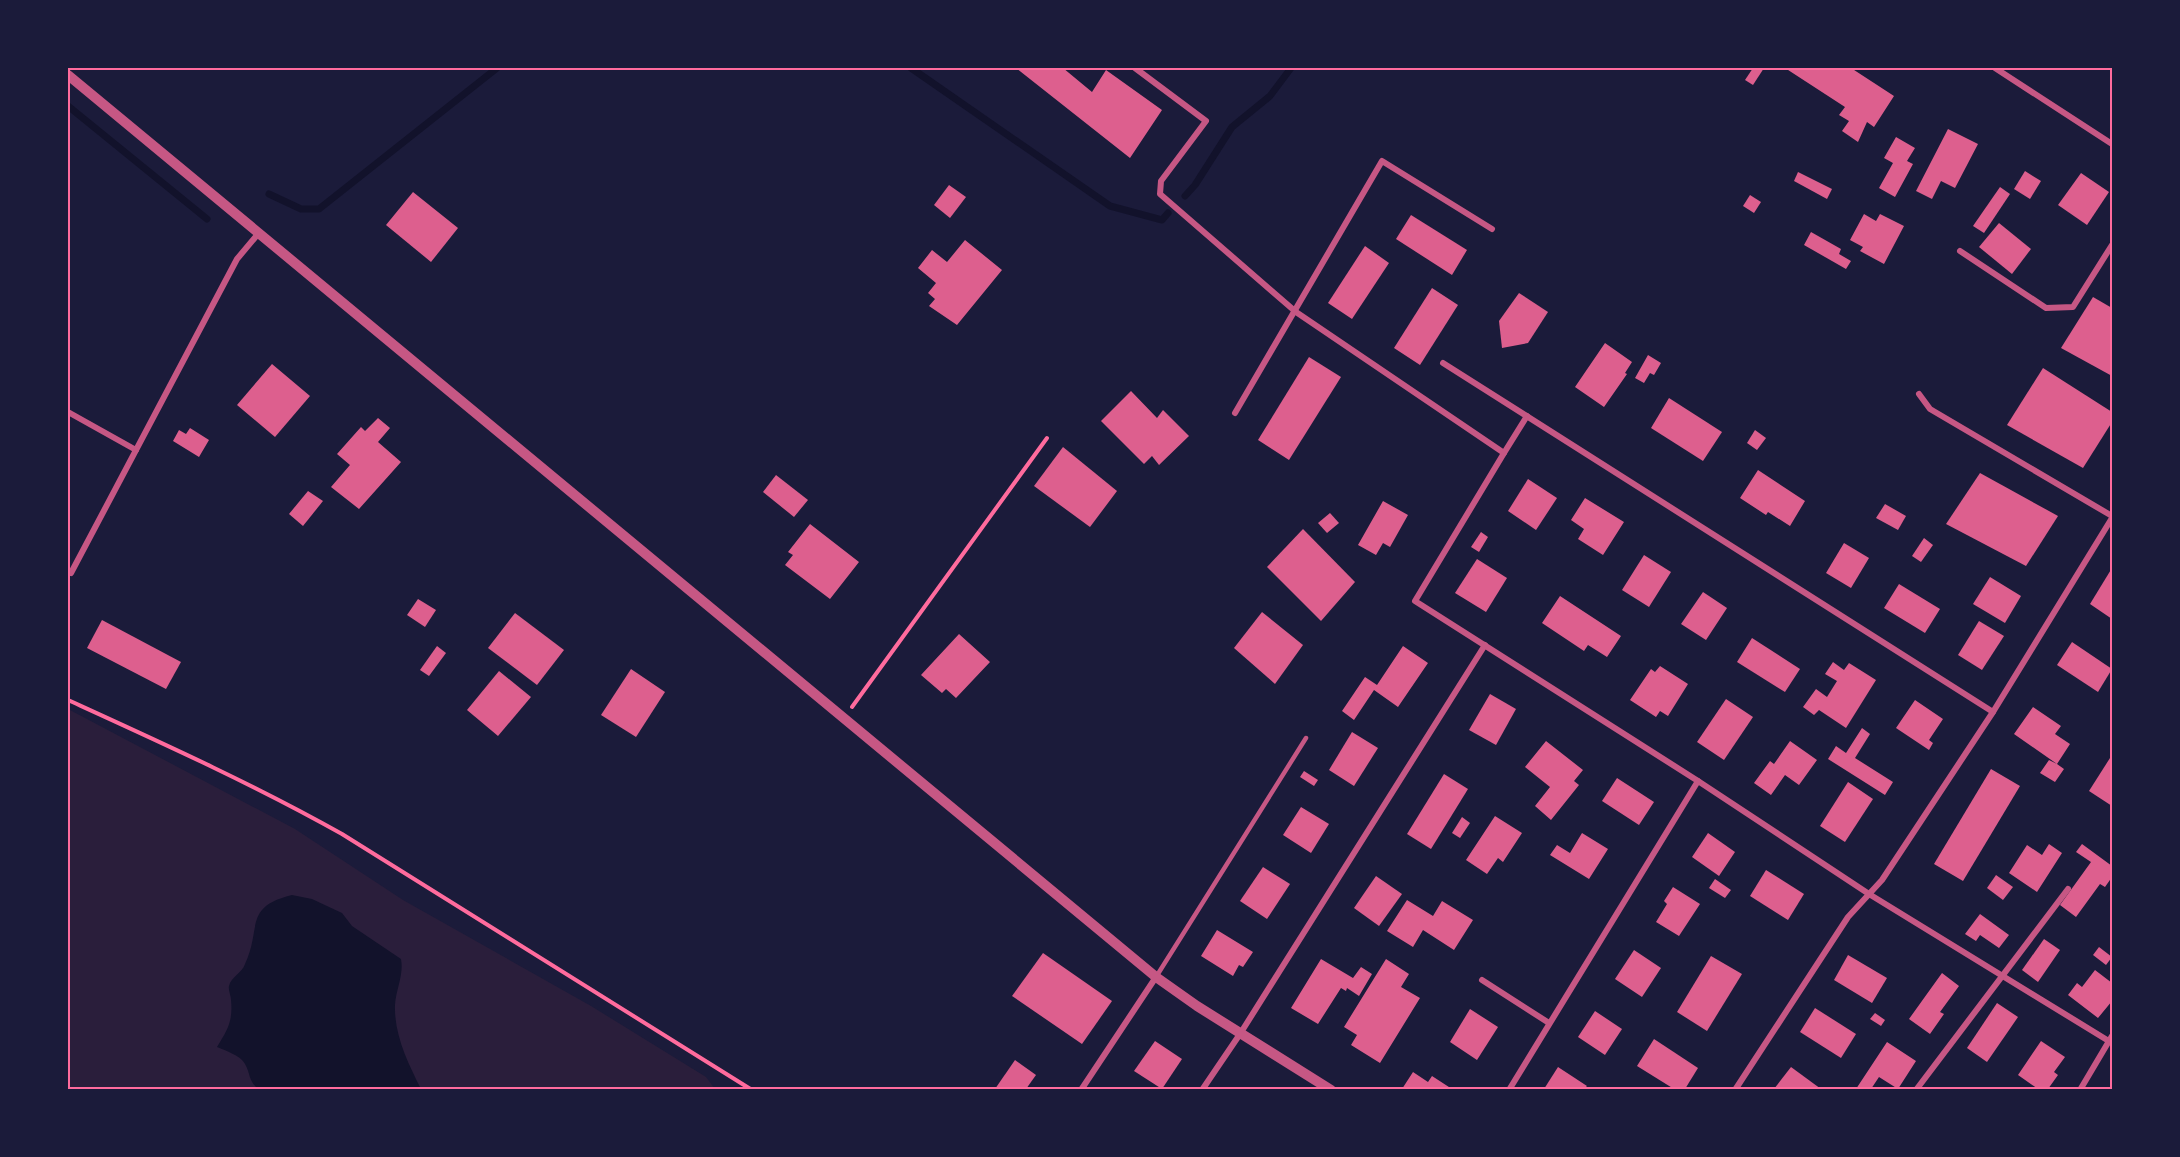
<svg xmlns="http://www.w3.org/2000/svg" width="2180" height="1157" viewBox="0 0 2180 1157" font-family="'Sofia Sans Condensed',sans-serif">
	<style>
		.green { fill: #2a1e3b }
		.water { fill: #12122b }
		.lines { fill: none; stroke-linecap: round; stroke-linejoin: round }
		.stream { stroke: #12122b; stroke-width: 7 }
		.building { fill: #dd5f8e }
		.path { stroke: #ff6b9d; stroke-width: 4 }
		.service { stroke: #c65784; stroke-width: 4.5 }
		.minor { stroke: #c65784; stroke-width: 6 }
		.tertiary { stroke: #c65784; stroke-width: 10 }
		.neatline { fill: none; stroke: #ff6b9d; stroke-width: 2 }
	</style>
	<rect width="100%" height="100%" fill="#1b1b3a"/>
	<polygon class="green" points="68,709 295,829 403,900 591,1006 706,1077 715,1089 68,1089"/>
	<path class="water" d="M292,895L312,899L342,913L352,926L401,959C404,975 396,989 395,1005C394,1035 408,1063 421,1089H258C248,1080 251,1075 245,1064C240,1055 226,1051 217,1047C228,1029 233,1021 231,1000C231,996 228,990 229,986C231,977 242,973 245,964C262,928 243,907 292,895Z"/>
	<g class="lines">
		<g class="stream">
			<polyline points="911,68 1110,206 1162,220 1168,213"/>
			<polyline points="68,106 207,219"/>
			<polyline points="269,194 301,209 319,209 497,68"/>
			<polyline points="1185,196 1195,185 1232,127 1270,96 1291,68"/>
		</g>
	</g>
	<g class="building">
		<polygon points="1016,68 1063,68 1092,92 1106,70 1162,110 1130,158"/>
		<polygon points="1753,68 1764,68 1753,85 1745,80"/>
		<polygon points="1785,68 1851,68 1894,96 1874,127 1867,122 1858,142 1842,131 1849,121 1839,115 1845,107"/>
		<polygon points="1948,129 1978,144 1955,188 1941,181 1932,199 1916,191"/>
		<polygon points="1896,137 1915,148 1907,161 1913,164 1895,197 1879,188 1893,163 1884,158"/>
		<polygon points="2025,171 2041,181 2030,199 2014,189"/>
		<polygon points="1798,172 1832,189 1827,199 1794,181"/>
		<polygon points="2081,173 2109,192 2087,225 2058,205"/>
		<polygon points="949,185 966,197 950,218 934,205"/>
		<polygon points="2000,187 2010,194 1984,233 1973,226"/>
		<polygon points="413,192 458,228 431,262 386,225"/>
		<polygon points="1750,195 1761,202 1754,213 1743,206"/>
		<polygon points="1864,214 1876,221 1880,214 1904,226 1884,264 1860,251 1863,247 1850,240"/>
		<polygon points="1411,215 1467,250 1452,275 1396,239"/>
		<polygon points="1999,223 2031,249 2012,274 1979,247"/>
		<polygon points="1811,232 1841,249 1839,254 1851,261 1846,269 1804,245"/>
		<polygon points="965,240 1002,270 957,325 929,306 935,299 928,293 936,283 918,268 932,250 947,262"/>
		<polygon points="1365,246 1389,263 1352,319 1328,303"/>
		<polygon points="1432,288 1458,305 1420,365 1394,348"/>
		<polygon points="1519,293 1548,312 1528,343 1502,348 1499,321"/>
		<polygon points="2093,297 2112,308 2112,376 2061,348"/>
		<polygon points="1605,343 1632,362 1625,373 1627,374 1604,407 1575,387"/>
		<polygon points="1648,355 1661,363 1654,375 1650,373 1644,383 1635,378"/>
		<polygon points="1309,357 1341,377 1289,460 1258,440"/>
		<polygon points="272,364 310,396 275,437 237,405"/>
		<polygon points="2043,368 2112,412 2112,422 2083,468 2007,425"/>
		<polygon points="1131,391 1157,418 1163,410 1189,436 1159,465 1152,456 1144,464 1101,421"/>
		<polygon points="1669,398 1722,432 1703,461 1651,428"/>
		<polygon points="378,418 390,428 378,442 401,462 359,509 331,487 350,465 337,454 361,427 365,431"/>
		<polygon points="190,428 209,440 199,457 173,441 179,430 186,434"/>
		<polygon points="1755,430 1766,438 1757,450 1747,443"/>
		<polygon points="1063,447 1117,491 1090,527 1034,486"/>
		<polygon points="1758,470 1805,501 1790,526 1768,512 1766,515 1740,498"/>
		<polygon points="1980,473 2058,516 2026,566 1946,524"/>
		<polygon points="776,475 808,500 794,517 763,492"/>
		<polygon points="1528,479 1557,498 1536,530 1508,511"/>
		<polygon points="308,491 323,501 303,526 289,514"/>
		<polygon points="1585,498 1624,522 1603,555 1578,539 1584,529 1571,520"/>
		<polygon points="1383,501 1408,515 1390,547 1383,543 1376,555 1358,545"/>
		<polygon points="1885,504 1906,516 1898,530 1876,518"/>
		<polygon points="1330,513 1339,523 1327,533 1318,523"/>
		<polygon points="810,524 859,562 830,599 785,565 793,555 788,552"/>
		<polygon points="1303,529 1355,582 1321,621 1267,567"/>
		<polygon points="1481,532 1488,537 1479,552 1471,547"/>
		<polygon points="1924,538 1933,545 1921,562 1912,556"/>
		<polygon points="1844,543 1869,558 1851,588 1826,573"/>
		<polygon points="1644,555 1671,572 1649,607 1622,590"/>
		<polygon points="1477,559 1507,578 1486,612 1455,593"/>
		<polygon points="2112,568 2112,619 2090,604"/>
		<polygon points="1990,577 2021,596 2005,623 1973,604"/>
		<polygon points="1899,584 1940,609 1925,633 1884,608"/>
		<polygon points="1703,592 1727,608 1706,640 1681,624"/>
		<polygon points="1560,596 1621,636 1607,657 1588,645 1584,651 1542,623"/>
		<polygon points="418,599 436,610 425,627 407,615"/>
		<polygon points="1262,612 1303,645 1275,684 1234,648"/>
		<polygon points="515,613 564,650 537,685 488,648"/>
		<polygon points="102,620 181,662 166,689 87,648"/>
		<polygon points="1979,621 2004,636 1982,670 1958,655"/>
		<polygon points="959,634 990,662 956,698 946,689 942,693 921,675"/>
		<polygon points="1752,638 1800,669 1785,692 1737,662"/>
		<polygon points="2072,642 2112,669 2098,692 2057,665"/>
		<polygon points="437,646 446,653 429,676 420,670"/>
		<polygon points="1403,646 1428,663 1398,707 1374,690 1354,720 1342,711 1365,677 1377,685"/>
		<polygon points="1833,662 1844,670 1849,663 1876,680 1846,728 1819,710 1814,715 1803,707 1816,689 1827,697 1837,681 1825,674"/>
		<polygon points="1660,666 1688,684 1668,716 1660,711 1656,717 1630,700 1651,669 1655,672"/>
		<polygon points="631,669 665,692 636,737 601,715"/>
		<polygon points="499,671 531,697 498,736 467,710"/>
		<polygon points="1490,694 1516,709 1496,745 1469,730"/>
		<polygon points="1726,699 1753,717 1724,760 1697,742"/>
		<polygon points="1915,700 1943,719 1929,740 1933,743 1929,750 1896,728"/>
		<polygon points="2033,707 2061,726 2055,734 2070,744 2057,764 2064,769 2055,782 2040,773 2049,760 2057,764 2014,734"/>
		<polygon points="1862,728 1870,734 1855,758 1893,782 1885,795 1828,759 1836,746 1846,753"/>
		<polygon points="1352,732 1378,748 1354,786 1329,770"/>
		<polygon points="1546,741 1583,770 1574,781 1579,785 1551,820 1535,806 1550,787 1525,767"/>
		<polygon points="1790,741 1817,760 1799,785 1785,775 1771,795 1754,783 1770,761 1774,764"/>
		<polygon points="2110,758 2112,759 2112,806 2089,791"/>
		<polygon points="1991,769 2020,786 1963,881 1934,864"/>
		<polygon points="1304,771 1318,780 1314,786 1300,777"/>
		<polygon points="1444,774 1468,789 1431,849 1407,834"/>
		<polygon points="1617,778 1654,802 1639,825 1602,801"/>
		<polygon points="1848,782 1873,799 1845,842 1820,826"/>
		<polygon points="1301,807 1329,824 1311,853 1283,835"/>
		<polygon points="1495,816 1522,833 1503,862 1498,858 1487,874 1466,860"/>
		<polygon points="1462,817 1470,823 1460,838 1452,833"/>
		<polygon points="1582,833 1608,849 1589,879 1550,855 1557,845 1570,853"/>
		<polygon points="1708,833 1735,852 1719,876 1692,857"/>
		<polygon points="2049,844 2062,853 2037,892 2009,873 2027,845 2042,855"/>
		<polygon points="2082,844 2112,866 2112,877 2105,887 2100,884 2076,917 2060,905 2091,862 2076,852"/>
		<polygon points="1263,867 1290,884 1267,919 1240,901"/>
		<polygon points="1766,870 1804,894 1788,920 1750,896"/>
		<polygon points="1996,875 2013,887 2003,900 1987,888"/>
		<polygon points="1376,876 1402,894 1379,926 1354,908"/>
		<polygon points="1715,879 1731,890 1725,898 1709,888"/>
		<polygon points="1673,887 1700,904 1679,936 1656,922 1667,904 1664,901"/>
		<polygon points="1407,900 1433,916 1442,901 1473,920 1454,950 1423,930 1413,947 1387,931"/>
		<polygon points="1980,914 2009,935 1999,948 1980,935 1976,941 1965,934"/>
		<polygon points="1217,930 1253,952 1243,967 1239,965 1233,976 1201,956"/>
		<polygon points="2044,939 2060,950 2038,982 2022,970"/>
		<polygon points="2099,947 2112,957 2106,965 2093,955"/>
		<polygon points="1634,950 1661,968 1642,997 1615,979"/>
		<polygon points="1043,953 1112,1001 1082,1044 1012,996"/>
		<polygon points="1848,955 1887,978 1872,1003 1834,980"/>
		<polygon points="1711,956 1742,974 1707,1031 1677,1012"/>
		<polygon points="1321,959 1353,978 1361,967 1372,974 1359,996 1347,988 1346,991 1341,988 1318,1024 1291,1008"/>
		<polygon points="1386,959 1409,974 1401,987 1420,998 1380,1063 1351,1045 1357,1035 1344,1027"/>
		<polygon points="2095,970 2112,983 2112,1001 2098,1018 2068,995 2077,983 2082,987"/>
		<polygon points="1942,973 1959,986 1940,1012 1944,1014 1930,1034 1909,1019"/>
		<polygon points="1997,1003 2018,1017 1987,1062 1967,1048"/>
		<polygon points="1815,1008 1856,1034 1841,1058 1800,1032"/>
		<polygon points="1470,1009 1498,1027 1477,1060 1450,1042"/>
		<polygon points="1595,1011 1622,1029 1605,1055 1578,1037"/>
		<polygon points="1875,1013 1885,1020 1881,1026 1870,1019"/>
		<polygon points="1654,1039 1698,1068 1685,1089 1674,1089 1637,1066"/>
		<polygon points="1155,1041 1182,1059 1162,1089 1134,1071"/>
		<polygon points="2041,1041 2065,1057 2054,1072 2058,1075 2048,1089 2038,1089 2018,1075"/>
		<polygon points="1887,1042 1916,1061 1898,1089 1879,1077 1871,1089 1856,1089"/>
		<polygon points="1015,1060 1036,1075 1026,1089 995,1089"/>
		<polygon points="1558,1067 1587,1086 1584,1089 1544,1089"/>
		<polygon points="1791,1067 1821,1089 1774,1089"/>
		<polygon points="1413,1072 1428,1082 1432,1076 1452,1089 1402,1089"/>
	</g>
	<g class="lines">
		<g class="path">
			<path d="M68,700C160,742 253,784 342,834L752,1090"/>
			<polyline points="852,707 1047,438"/>
		</g>
		<polyline class="service" points="1156,977 1306,738"/>
		<g class="minor">
			<polyline points="1135,68 1206,121 1161,181 1160,194 1296,312 1504,453 1415,601 1698,781 1869,894 2112,1043"/>
			<polyline points="1995,68 2112,144"/>
			<polyline points="1960,251 2046,308 2073,307 2112,245"/>
			<polyline points="1443,363 1993,712"/>
			<polyline points="1919,394 1930,409 2112,516"/>
			<polyline points="68,412 136,450"/>
			<polyline points="1235,413 1382,161 1492,229"/>
			<polyline points="1504,453 1527,416"/>
			<polyline points="71,573 237,259 258,234"/>
			<polyline points="1482,980 1549,1023"/>
			<polyline points="1081,1090 1156,977"/>
			<polyline points="1202,1090 1240,1034 1485,645"/>
			<polyline points="1509,1090 1698,781"/>
			<polyline points="1735,1090 1848,917 1882,880 1993,712 2112,518"/>
			<polyline points="1916,1090 2068,889"/>
			<polyline points="2080,1090 2112,1036"/>
		</g>
		<polyline class="tertiary" points="68,75 1156,977 1197,1006 1331,1090"/>
	</g>
	<rect width="2180" height="1157" fill="none" stroke="#1b1b3a" stroke-width="138"/>
	<rect x="69" y="69" width="2042" height="1019" class="neatline"/>
</svg>
